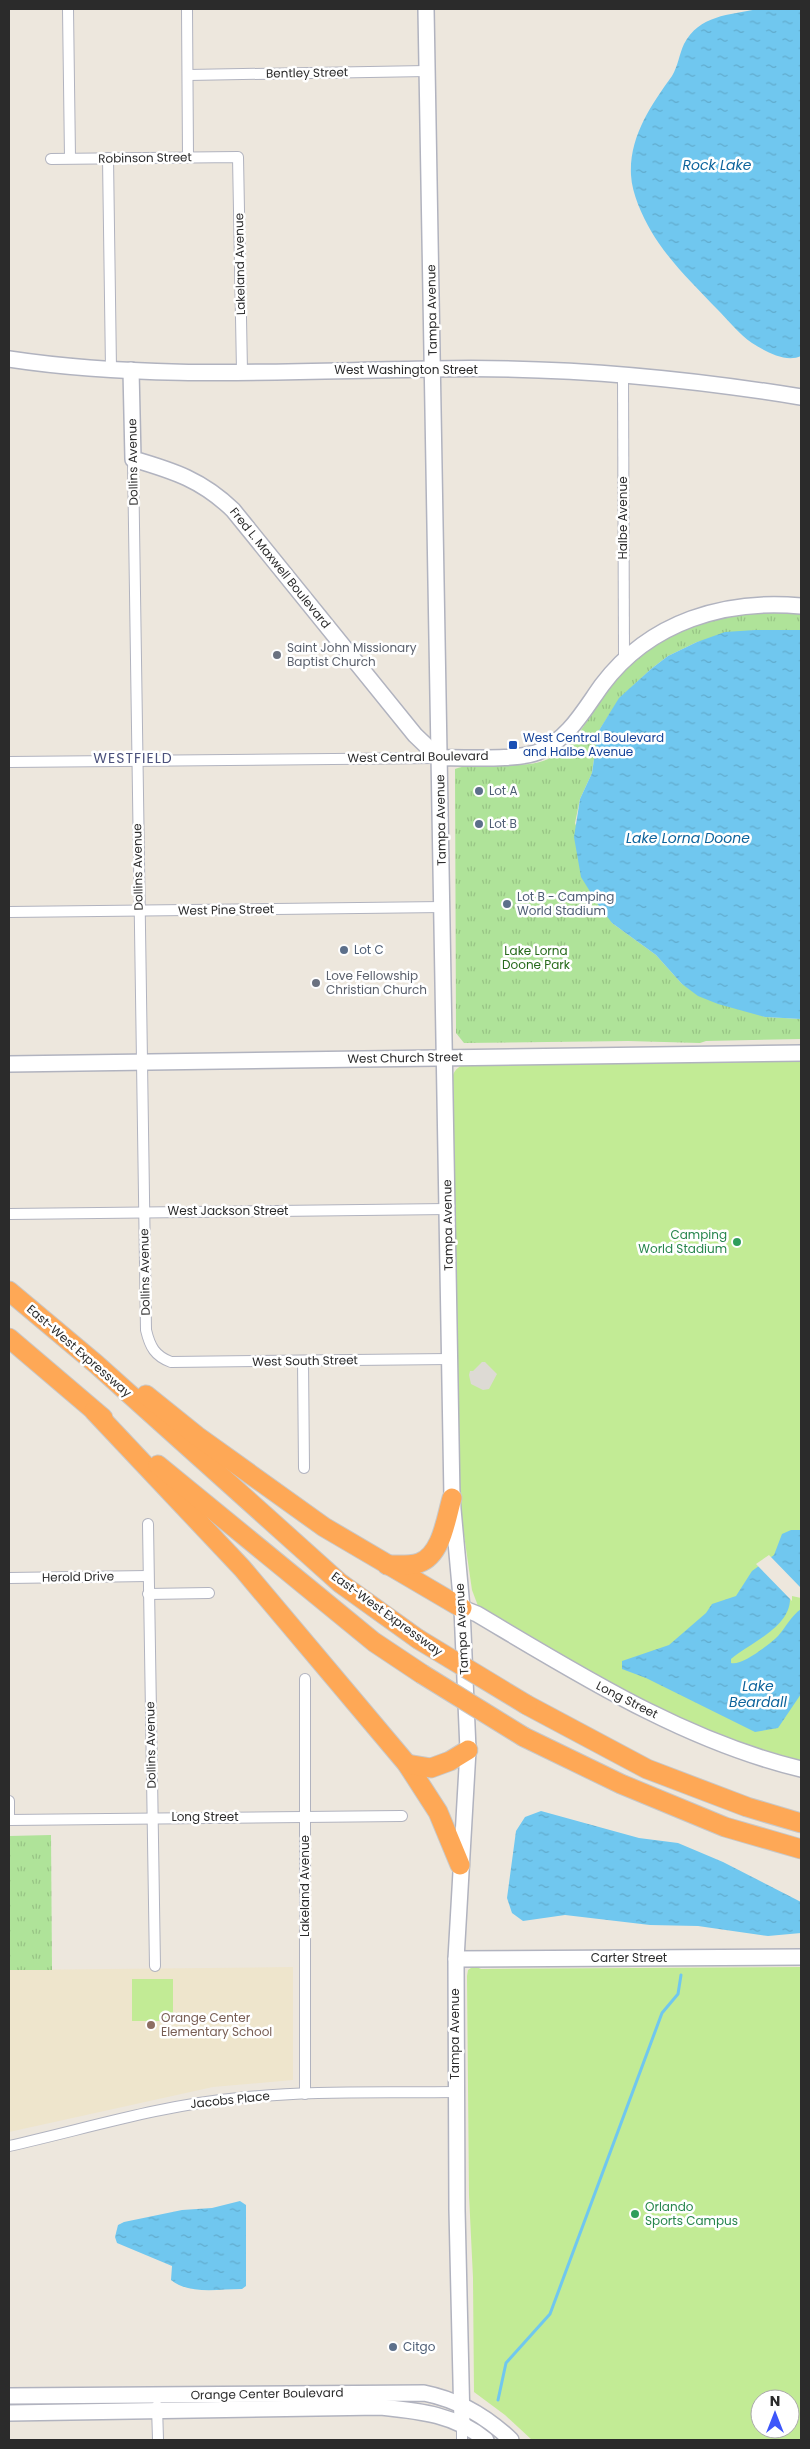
<svg xmlns="http://www.w3.org/2000/svg" width="810" height="2449" viewBox="0 0 810 2449" font-family="Poppins,sans-serif">
	<style>
		.education { fill: #eee5cc }
		.park { fill: url(#park-tufts) }
		.pitch { fill: #c2eb95; fill-rule: evenodd }
		.plaza { fill: #dddad4 }
		.water { fill: url(#water-ripples) }
		.pier { fill: #ede7dd }
		.lines { fill: none; stroke-linecap: round; stroke-linejoin: round }
		.stream { stroke: #70c7ef; stroke-width: 3 }
		.street-casing { stroke: #b1b3bf; stroke-width: 12 }
		.secondary-casing { stroke: #b1b3bf; stroke-width: 18 }
		.highway-casing { stroke: #c8c8c8; stroke-width: 21 }
		.street { stroke: #fff; stroke-width: 10 }
		.secondary { stroke: #fff; stroke-width: 15 }
		.highway { stroke: #fea856; stroke-width: 19 }
		.highway-bridge-casing { stroke: #c8c8c8; stroke-width: 21; stroke-linecap: butt }
		.highway-bridge { stroke: #fea856; stroke-width: 19 }
		.worship-dot { fill: #6b7280; stroke: #fff; stroke-width: 2 }
		.transit-dot { fill: #1a4fb4; stroke: #fff; stroke-width: 2 }
		.service-dot { fill: #5c6f8a; stroke: #fff; stroke-width: 2 }
		.leisure-dot { fill: #2e9e5b; stroke: #fff; stroke-width: 2 }
		.education-dot { fill: #8d6e63; stroke: #fff; stroke-width: 2 }
		.labels { text-anchor: middle; stroke-width: 5; stroke-linejoin: round; paint-order: stroke }
		.street-label { font-size: 12px; fill: #2b2b2b; stroke: #fff }
		.worship-label { font-size: 12px; fill: #5b616d; stroke: #fff; text-anchor: start }
		.transit-label { font-size: 12px; fill: #164399; stroke: #fff; text-anchor: start }
		.service-label { font-size: 12px; fill: #4e5e75; stroke: #fff; text-anchor: start }
		.park-label { font-size: 12px; fill: #26691a; stroke: #fff }
		.leisure-label { font-size: 12px; fill: #27864d; stroke: #fff; text-anchor: end }
		.education-label { font-size: 12px; fill: #785e54; stroke: #fff; text-anchor: start }
		.water-label { font-size: 14px; font-style: italic; fill: #0d649c; stroke: #fff }
		.neighbourhood-label { font-size: 14px; letter-spacing: 1px; fill: #4b517c; stroke: #fff }
	</style>
	<defs>
		<pattern id="park-tufts" width="24" height="20" patternUnits="userSpaceOnUse" patternTransform="scale(1.25)"><rect width="24" height="20" fill="#afe399"/><path d="M3 7l-1-3M5 7V3M7 7l1-3M15 17l-1-3M17 17v-4M19 17l1-3" fill="none" stroke="#97c384"/></pattern>
		<pattern id="water-ripples" width="26" height="14" patternUnits="userSpaceOnUse" patternTransform="scale(1.25)"><rect width="26" height="14" fill="#70c7ef"/><path d="M2 4q2-2 4 0t4 0M15 11q2-2 4 0t4 0" fill="none" stroke="#61abcd"/></pattern>
	</defs>
	<rect width="100%" height="100%" fill="#ede7dd"/>
	<polygon class="education" points="293,1967 293,2080 213,2087 9,2132 9,1970"/>
	<g class="park">
		<path d="M781,612L801,614V630H755L697,642L668,656L651,669L620,698L598,732L592,773L580,799L575,823L612,923L656,955L682,984L765,1017L801,1019V1039L706,1041L700,1043L628,1041L464,1043L456,1033L455,769C488,756 526,776 559,753C581,738 592,710 607,689C637,646 691,619 742,613C755,611 768,612 781,612Z"/>
		<polygon points="51,1835 52,1970 9,1970 9,1836"/>
	</g>
	<g class="pitch">
		<path d="M801,1057V1762C742,1745 685,1725 631,1696C581,1670 534,1639 485,1611L478,1606L472,1590L460,1507L452,1083C452,1073 455,1069 464,1064Z"/>
		<path d="M474,1966L481,1969L801,1967V2440H532L505,2415L474,2392L473,2278L469,2195L467,1976L468,1970ZM760,2399H790V2429H760Z"/>
		<rect x="132" y="1979" width="41" height="42"/>
	</g>
	<polygon class="plaza" points="482,1362 485,1362 497,1374 489,1389 483,1390 471,1384 469,1375 470,1371 473,1371"/>
	<g class="water">
		<path d="M758,9H801V356C786,363 766,352 752,343C739,334 728,320 717,309C694,285 668,260 651,231C642,215 632,194 631,175C629,137 651,105 672,76C678,66 679,55 684,44C699,15 729,15 758,9Z"/>
		<polygon points="755,630 801,630 801,1019 765,1017 718,1004 698,996 682,984 656,955 612,923 599,906 581,877 574,837 580,799 592,773 598,732 619,698 651,669 668,656 697,642 725,632"/>
		<path d="M791,1530H801V1596L795,1593L790,1598C791,1627 750,1643 731,1659V1663C742,1666 770,1644 778,1636C786,1627 791,1616 801,1609V1694L778,1728L755,1732L646,1678L622,1669V1661L669,1645L706,1613L712,1604L736,1596L752,1571L774,1555L782,1534Z"/>
		<polygon points="541,1811 639,1838 678,1843 723,1862 801,1902 801,1933 768,1936 698,1926 650,1925 565,1915 523,1921 512,1913 507,1898 516,1831 525,1817"/>
		<path d="M240,2201L246,2205V2286L242,2289C218,2289 190,2295 171,2280L172,2266L117,2243L115,2237L118,2225L124,2222L182,2210L212,2208Z"/>
	</g>
	<polygon class="pier" points="769,1555 801,1588 801,1598 792,1596 792,1601 756,1564"/>
	<g class="lines">
		<polyline class="stream" points="498,2400 506,2363 550,2314 662,2013 678,1994 681,1975"/>
		<defs>
			<g id="street">
				<polyline points="68,9 70,158"/>
				<polyline points="187,9 188,157"/>
				<polyline points="188,75 427,71"/>
				<polyline points="108,158 111,369"/>
				<polyline points="51,159 238,157 242,371"/>
				<polyline points="623,375 624,660"/>
				<path d="M133,459L146,1330C150,1347 155,1356 171,1362L450,1359"/>
				<polyline points="9,762 439,758"/>
				<polyline points="9,912 443,907"/>
				<polyline points="9,1214 448,1209"/>
				<polyline points="303,1361 304,1468"/>
				<polyline points="148,1524 155,1966"/>
				<polyline points="9,1578 148,1576"/>
				<polyline points="148,1594 209,1593"/>
				<polyline points="305,1679 305,2094"/>
				<polyline points="9,1801 9,1820 402,1816"/>
				<path d="M9,2146C85,2129 161,2105 239,2098C311,2090 383,2093 455,2092"/>
				<polyline points="157,2406 158,2440"/>
				<polyline points="462,2440 462,2423"/>
			</g>
			<g id="secondary">
				<polyline points="426,9 452,1498 462,1608 468,1750 456,1959 457,2210 462,2423"/>
				<path d="M9,359C148,380 291,371 431,369C555,366 679,377 801,397"/>
				<path d="M131,370L133,459C174,471 202,480 233,510L415,735L439,758"/>
				<path d="M439,758C465,757 515,761 538,752C568,740 584,710 602,685C650,621 726,599 801,606"/>
				<polyline points="9,1064 801,1053"/>
				<path d="M462,1608L477,1614C580,1675 684,1741 801,1769"/>
				<polyline points="456,1959 801,1957"/>
				<path d="M9,2396L424,2393C459,2400 486,2416 511,2440"/>
				<path d="M9,2413L380,2407C419,2411 454,2414 486,2440"/>
			</g>
			<g id="highway">
				<polyline points="9,1291 96,1364 340,1583 418,1639"/>
				<polyline points="9,1338 103,1418"/>
				<polyline points="146,1395 197,1436 324,1527 462,1608"/>
				<polyline points="94,1411 242,1568 407,1764 438,1812 460,1865"/>
				<polyline points="158,1465 374,1642 422,1674"/>
				<path d="M387,1565C397,1565 410,1566 419,1563C442,1555 446,1518 452,1498"/>
				<polyline points="527,1705 647,1769 747,1807 801,1823"/>
				<polyline points="524,1737 621,1784 725,1827 801,1849"/>
				<polyline points="407,1764 431,1768 450,1761 468,1750"/>
			</g>
		</defs>
		<use href="#street" class="street-casing"/>
		<use href="#secondary" class="secondary-casing"/>
		<use href="#highway" class="highway-casing"/>
		<use href="#street" class="street"/>
		<use href="#secondary" class="secondary"/>
		<use href="#highway" class="highway"/>
		<defs>
			<g id="highway-bridge">
				<polyline points="418,1639 527,1705"/>
				<polyline points="422,1674 524,1737"/>
			</g>
		</defs>
		<use href="#highway-bridge" class="highway-bridge-casing"/>
		<use href="#highway-bridge" class="highway-bridge"/>
	</g>
	<g class="worship-dot">
		<circle cx="277" cy="655" r="5"/>
		<circle cx="316" cy="983" r="5"/>
	</g>
	<rect class="transit-dot" x="508" y="740" width="10" height="10" rx="2.5"/>
	<g class="service-dot">
		<circle cx="479" cy="791" r="5"/>
		<circle cx="479" cy="824" r="5"/>
		<circle cx="507" cy="904" r="5"/>
		<circle cx="344" cy="950" r="5"/>
		<circle cx="393" cy="2347" r="5"/>
	</g>
	<g class="leisure-dot">
		<circle cx="737" cy="1242" r="5"/>
		<circle cx="635" cy="2214" r="5"/>
	</g>
	<circle class="education-dot" cx="151" cy="2025" r="5"/>
	<g class="labels">
		<g class="street-label">
			<text transform="translate(307 73) rotate(-1)" y="4">Bentley Street</text>
			<text transform="translate(145 158) rotate(-1)" y="4">Robinson Street</text>
			<text transform="translate(240 264) rotate(-91)" y="4">Lakeland Avenue</text>
			<text transform="translate(432 310) rotate(-91)" y="4">Tampa Avenue</text>
			<text x="406" y="374">West Washington Street</text>
			<text transform="translate(133 462) rotate(-91)" y="4">Dollins Avenue</text>
			<text transform="translate(623 518) rotate(-90)" y="4">Halbe Avenue</text>
			<text transform="translate(280 568) rotate(51)" y="4">Fred L. Maxwell Boulevard</text>
			<text transform="translate(418 757) rotate(-1)" y="4">West Central Boulevard</text>
			<text transform="translate(441 820) rotate(-91)" y="4">Tampa Avenue</text>
			<text transform="translate(138 867) rotate(-91)" y="4">Dollins Avenue</text>
			<text transform="translate(226 910) rotate(-1)" y="4">West Pine Street</text>
			<text transform="translate(405 1058) rotate(-1)" y="4">West Church Street</text>
			<text x="228" y="1215">West Jackson Street</text>
			<text transform="translate(448 1225) rotate(-91)" y="4">Tampa Avenue</text>
			<text transform="translate(145 1272) rotate(-91)" y="4">Dollins Avenue</text>
			<text transform="translate(79 1351) rotate(41)" y="4">East-West Expressway</text>
			<text transform="translate(305 1361) rotate(-1)" y="4">West South Street</text>
			<text transform="translate(78 1577) rotate(-1)" y="4">Herold Drive</text>
			<text transform="translate(387 1614) rotate(36)" y="4">East-West Expressway</text>
			<text transform="translate(462 1629) rotate(-93)" y="4">Tampa Avenue</text>
			<text transform="translate(627 1700) rotate(27)" y="4">Long Street</text>
			<text transform="translate(151 1745) rotate(-91)" y="4">Dollins Avenue</text>
			<text x="205" y="1821">Long Street</text>
			<text transform="translate(305 1886) rotate(-90)" y="4">Lakeland Avenue</text>
			<text x="629" y="1962">Carter Street</text>
			<text transform="translate(455 2034) rotate(-90)" y="4">Tampa Avenue</text>
			<text transform="translate(230 2100) rotate(-6)" y="4">Jacobs Place</text>
			<text transform="translate(267 2394) rotate(-1)" y="4">Orange Center Boulevard</text>
		</g>
		<g class="worship-label">
			<text x="287" y="652">Saint John Missionary<tspan x="287" dy="14">Baptist Church</tspan></text>
			<text x="326" y="980">Love Fellowship<tspan x="326" dy="14">Christian Church</tspan></text>
		</g>
		<g class="transit-label">
			<text x="523" y="742">West Central Boulevard<tspan x="523" dy="14">and Halbe Avenue</tspan></text>
		</g>
		<g class="service-label">
			<text x="489" y="795">Lot A</text>
			<text x="489" y="828">Lot B</text>
			<text x="517" y="901">Lot B - Camping<tspan x="517" dy="14">World Stadium</tspan></text>
			<text x="354" y="954">Lot C</text>
			<text x="403" y="2351">Citgo</text>
		</g>
		<g class="park-label">
			<text x="536" y="955">Lake Lorna<tspan x="536" dy="14">Doone Park</tspan></text>
		</g>
		<g class="leisure-label">
			<text x="727" y="1239">Camping<tspan x="727" dy="14">World Stadium</tspan></text>
			<text x="645" y="2211" text-anchor="start">Orlando<tspan x="645" dy="14">Sports Campus</tspan></text>
		</g>
		<g class="education-label">
			<text x="161" y="2022">Orange Center<tspan x="161" dy="14">Elementary School</tspan></text>
		</g>
		<g class="water-label">
			<text x="717" y="170">Rock Lake</text>
			<text x="688" y="843">Lake Lorna Doone</text>
			<text x="758" y="1691">Lake<tspan x="758" dy="16">Beardall</tspan></text>
		</g>
		<g class="neighbourhood-label">
			<text x="133" y="763">WESTFIELD</text>
		</g>
	</g>
	<rect width="810" height="2449" fill="none" stroke="#2b2b2b" stroke-width="20"/>
	<g transform="translate(775 2414)"><circle r="24" fill="#ffffff" stroke="#aaaaaa"/>
	<path d="M0-4L9 19L0 12L-9 19Z" fill="#3d56fa"/>
	<text y="-8" font-size="14" font-weight="bold" text-anchor="middle" fill="#2b2b2b">N</text>
	</g>
</svg>
